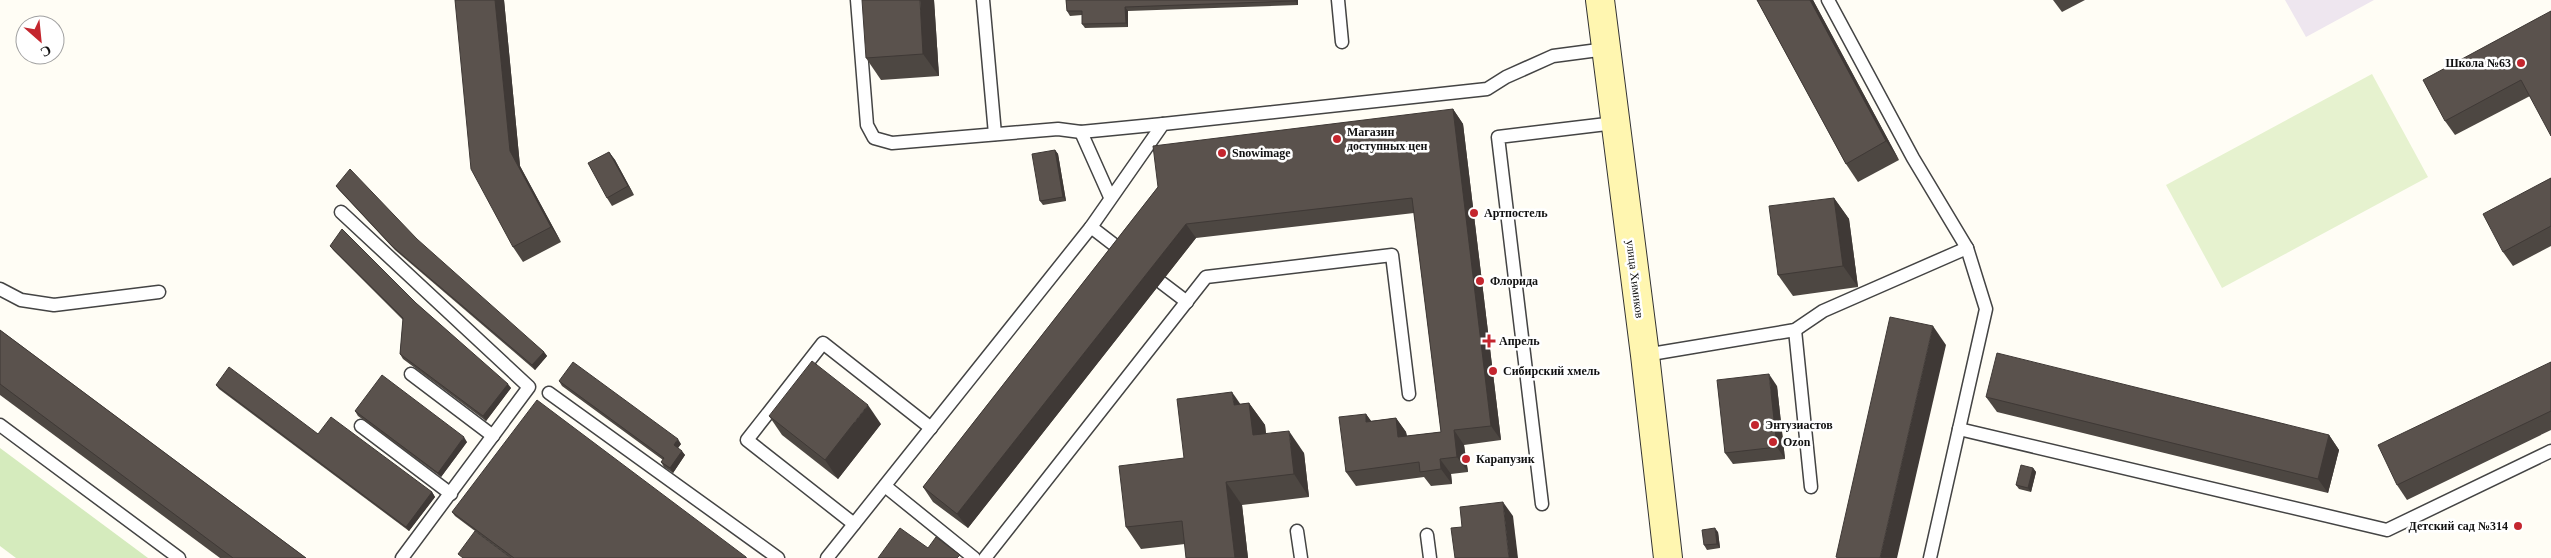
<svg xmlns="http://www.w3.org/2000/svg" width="2551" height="558" viewBox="0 0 2551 558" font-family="Georgia,serif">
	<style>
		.industrial { fill: #eee6ef }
		.green { fill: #d5ebbd }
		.pitch { fill: #e6f2cf }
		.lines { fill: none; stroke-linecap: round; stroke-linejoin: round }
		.service-casing { stroke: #444; stroke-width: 15 }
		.secondary-casing { stroke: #333; stroke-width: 30 }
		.service { stroke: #fff; stroke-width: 12 }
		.secondary { stroke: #fff6b0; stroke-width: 28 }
		.wall { fill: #4d4742 }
		.shaded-wall { fill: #3f3936 }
		.building { fill: #5a524d; stroke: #3f3936 }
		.poi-dot { fill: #c4262e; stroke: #fff; stroke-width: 2 }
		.labels { text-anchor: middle; stroke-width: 5; stroke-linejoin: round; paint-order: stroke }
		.poi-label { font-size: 12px; font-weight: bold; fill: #111; stroke: #fff; text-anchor: start }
		.street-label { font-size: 12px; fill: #111; stroke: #fff }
	</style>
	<rect width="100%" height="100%" fill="#fffdf5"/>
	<polygon class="industrial" points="2285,0 2374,0 2306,37"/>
	<polygon class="green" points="0,448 148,558 16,558 0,546"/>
	<polygon class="pitch" points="2372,74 2428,177 2222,288 2166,185"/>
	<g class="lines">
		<defs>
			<g id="service">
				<polyline points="857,0 867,125 874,138 892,143 1058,129 1081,132 1163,124"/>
				<polyline points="983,0 995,134"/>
				<polyline points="1338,0 1342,42"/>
				<polyline points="1828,0 1913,158 1967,248 1986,309 1930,558"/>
				<polyline points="1081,132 1110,197"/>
				<polyline points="341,212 529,387 402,558"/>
				<polyline points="1091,227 1126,254"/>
				<polyline points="1162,283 1187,302"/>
				<polyline points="0,289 21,300 54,305 159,292"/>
				<polyline points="1795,330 1811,487"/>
				<polyline points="1645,355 1795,330 1823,311 1967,248"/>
				<polyline points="411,374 493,436"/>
				<polyline points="549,393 778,558"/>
				<polyline points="0,425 179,558"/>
				<polyline points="361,426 451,494"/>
				<polyline points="1959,429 2387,530 2551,451"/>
				<polyline points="885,486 974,558"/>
				<polyline points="1542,504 1498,137 1615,123"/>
				<polyline points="854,524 747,440 823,343 931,428"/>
				<polyline points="1297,531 1301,558"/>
				<polyline points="1427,535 1430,558"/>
				<polyline points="827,558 1091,227 1163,124 1487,89 1506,77 1553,56 1606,49"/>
				<polyline points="985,558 1206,277 1392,255 1409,394"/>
			</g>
			<polyline id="secondary" points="1600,0 1645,355 1668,558"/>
		</defs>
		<use href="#service" class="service-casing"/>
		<use href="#secondary" class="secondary-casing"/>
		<use href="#service" class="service"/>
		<use href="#secondary" class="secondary"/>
	</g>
	<g class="wall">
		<polygon points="455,0 504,0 520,166 561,242 523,262 513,247"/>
		<polygon points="934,0 939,76 881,80 866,58"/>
		<polygon points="1066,0 1298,0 1298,5 1128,11 1128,27 1085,28 1082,24 1082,15 1070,16 1067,11"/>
		<polygon points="1757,0 1813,0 1899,160 1858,182 1846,164"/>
		<polygon points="2053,0 2085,0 2062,12"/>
		<polygon points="2551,11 2530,96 2455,135 2445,121"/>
		<polygon points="1453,109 1463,124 1501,440 1464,445 1468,472 1451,474 1452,484 1431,486 1424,477 1356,486 1346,472 1366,414 1371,421 1396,418 1406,432 1407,436 1441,432 1414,213 1196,238 968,528 933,502 923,487 1158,187"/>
		<polygon points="1055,150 1058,154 1066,201 1043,205 1040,201"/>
		<polygon points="609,152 615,160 634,195 612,206 607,198"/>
		<polygon points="2551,178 2551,246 2513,266 2503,252"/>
		<polygon points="336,186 544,352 547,356 535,370 395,250 339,190"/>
		<polygon points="1834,198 1849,219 1858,287 1793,296 1778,275"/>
		<polygon points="330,246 416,303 511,388 486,421 403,359 400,354 403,320 333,250"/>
		<polygon points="0,330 306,558 220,558 0,395"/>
		<polygon points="2551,362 2551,430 2407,500 2397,485"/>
		<polygon points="559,381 681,444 678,448 685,455 673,473 664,467 661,462 663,460 562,386"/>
		<polygon points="216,385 318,434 432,492 435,497 409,531 219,389"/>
		<polygon points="1777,386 1785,459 1733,464 1725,453"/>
		<polygon points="1986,397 2329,435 2339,450 2328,493 1997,412"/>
		<polygon points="1249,403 1265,425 1266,433 1304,453 1309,497 1242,505 1248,558 1186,558 1185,544 1141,549 1126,527 1184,458 1241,404"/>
		<polygon points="355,411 467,442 441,477 358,416"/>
		<polygon points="769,416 881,424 838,479 782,435"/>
		<polygon points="2033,468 2036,472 2031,492 2019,489 2016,485"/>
		<polygon points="452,512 746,557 747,558 511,558 455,516"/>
		<polygon points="1718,532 1720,548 1707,550 1704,545"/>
	</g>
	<g class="shaded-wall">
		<polygon points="495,0 504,0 520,166 561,242 551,227 510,151"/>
		<polygon points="920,0 934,0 939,76 923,54"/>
		<polygon points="1295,0 1298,0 1298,5 1295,1"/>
		<polygon points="1810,0 1813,0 1899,160 1886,141"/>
		<polygon points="1125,7 1128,11 1128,27 1126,23"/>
		<polygon points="1453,109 1463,124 1501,440 1491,426"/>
		<polygon points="1055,150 1058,154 1066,201 1063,197"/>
		<polygon points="609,152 615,160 634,195 628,186"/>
		<polygon points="1834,198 1849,219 1858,287 1843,266"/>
		<polygon points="1186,224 1196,238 968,528 957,514"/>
		<polygon points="1933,326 1946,345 1897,558 1880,558"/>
		<polygon points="544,352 547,356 535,370 532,365"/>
		<polygon points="1769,374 1777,386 1785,459 1777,447"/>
		<polygon points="508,384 511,388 486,421 483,416"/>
		<polygon points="1232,392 1248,415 1234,405"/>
		<polygon points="1249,403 1265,425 1268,457 1253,435"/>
		<polygon points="868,405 881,424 838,479 825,460"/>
		<polygon points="1366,414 1376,428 1366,422"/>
		<polygon points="1396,418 1406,432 1409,452 1398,437"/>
		<polygon points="1454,430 1464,445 1468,472 1457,457"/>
		<polygon points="1289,431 1304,453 1309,497 1294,474"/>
		<polygon points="2329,435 2339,450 2328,493 2318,479"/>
		<polygon points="464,437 467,442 441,477 438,473"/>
		<polygon points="678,439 681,444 677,449 674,445"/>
		<polygon points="682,451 685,455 673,473 670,468"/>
		<polygon points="1440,459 1451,474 1452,484 1441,469"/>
		<polygon points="2033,468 2036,472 2031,492 2028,488"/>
		<polygon points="1226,482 1242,505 1248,558 1235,558"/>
		<polygon points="432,492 435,497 409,531 406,527"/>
		<polygon points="1503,502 1513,516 1518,558 1509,558"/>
		<polygon points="1715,528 1718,532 1720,548 1717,544"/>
	</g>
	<g class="building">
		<polygon points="455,0 495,0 510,151 551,227 513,247 471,169"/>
		<polygon points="862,0 920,0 923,54 866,58"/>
		<polygon points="1066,0 1295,0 1295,1 1125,7 1126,23 1082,24 1082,11 1067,11"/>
		<polygon points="1757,0 1810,0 1886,141 1846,164"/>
		<polygon points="2551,11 2551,136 2521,80 2445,121 2423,80"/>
		<polygon points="1453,109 1491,426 1454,430 1457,457 1440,459 1441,469 1420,472 1419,462 1346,472 1339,417 1366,414 1366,422 1396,418 1398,437 1441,432 1412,198 1186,224 957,514 923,487 1158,187 1153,146"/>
		<polygon points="1055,150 1063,197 1040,201 1032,154"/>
		<polygon points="609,152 628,186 607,198 588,163"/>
		<polygon points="350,169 417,239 544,352 532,365 392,246 336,186"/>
		<polygon points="2551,178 2551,226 2503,252 2483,214"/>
		<polygon points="1834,198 1843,266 1778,275 1769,206"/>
		<polygon points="342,229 416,303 508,384 483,416 400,354 403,318 330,246"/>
		<polygon points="1890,317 1933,326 1880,558 1838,558 1836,557"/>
		<polygon points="0,330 306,558 233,558 0,384"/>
		<polygon points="1997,353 2329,435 2318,479 1986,397"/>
		<polygon points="812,361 868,405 825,460 769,416"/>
		<polygon points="573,362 678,439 674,445 682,451 670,468 661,462 664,458 559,381"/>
		<polygon points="2551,362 2551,411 2397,485 2378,445"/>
		<polygon points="229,367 318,434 331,417 432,492 406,527 216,385"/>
		<polygon points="1769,374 1777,447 1725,453 1717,380"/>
		<polygon points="382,375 464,437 438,473 355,411"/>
		<polygon points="1232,392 1234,405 1249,403 1253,435 1289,431 1294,474 1226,482 1235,558 1186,558 1182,521 1126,527 1119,466 1184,458 1177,399"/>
		<polygon points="537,400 746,557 746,558 514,558 452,512"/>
		<polygon points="2021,465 2033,468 2028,488 2016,485"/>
		<polygon points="1503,502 1509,558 1455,558 1451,528 1462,527 1460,507"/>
		<polygon points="900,528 928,548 936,537 960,555 957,558 878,558"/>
		<polygon points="1715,528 1717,544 1704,545 1702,530"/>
		<polygon points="475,531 511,558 463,558 458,554"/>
	</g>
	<g class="poi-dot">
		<circle cx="2521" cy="63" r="5"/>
		<circle cx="1337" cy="139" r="5"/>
		<circle cx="1222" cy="153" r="5"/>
		<circle cx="1474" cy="213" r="5"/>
		<circle cx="1480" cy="281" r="5"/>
		<path d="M1486.5 333.5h5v5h5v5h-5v5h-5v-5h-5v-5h5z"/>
		<circle cx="1493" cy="371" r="5"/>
		<circle cx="1755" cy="425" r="5"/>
		<circle cx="1773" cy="442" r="5"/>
		<circle cx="1466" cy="459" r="5"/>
		<circle cx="2518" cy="526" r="5"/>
	</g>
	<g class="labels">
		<g class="poi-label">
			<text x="2511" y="67" text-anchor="end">Школа №63</text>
			<text x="1347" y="136">Магазин<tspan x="1347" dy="14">доступных цен</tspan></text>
			<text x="1232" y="157">Snowimage</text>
			<text x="1484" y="217">Артпостель</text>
			<text x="1490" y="285">Флорида</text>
			<text x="1499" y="345">Апрель</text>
			<text x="1503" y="375">Сибирский хмель</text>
			<text x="1765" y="429">Энтузиастов</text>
			<text x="1783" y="446">Ozon</text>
			<text x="1476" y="463">Карапузик</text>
			<text x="2508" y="530" text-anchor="end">Детский сад №314</text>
		</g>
		<g class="street-label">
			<text transform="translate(1635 279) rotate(83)" y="4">улица Химиков</text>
		</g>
	</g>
	<g transform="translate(40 40) rotate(153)"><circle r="24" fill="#ffffff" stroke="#a0a0a0"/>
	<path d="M0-4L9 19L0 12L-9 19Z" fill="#c4262e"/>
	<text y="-8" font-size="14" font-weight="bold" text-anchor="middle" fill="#111111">С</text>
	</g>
</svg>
